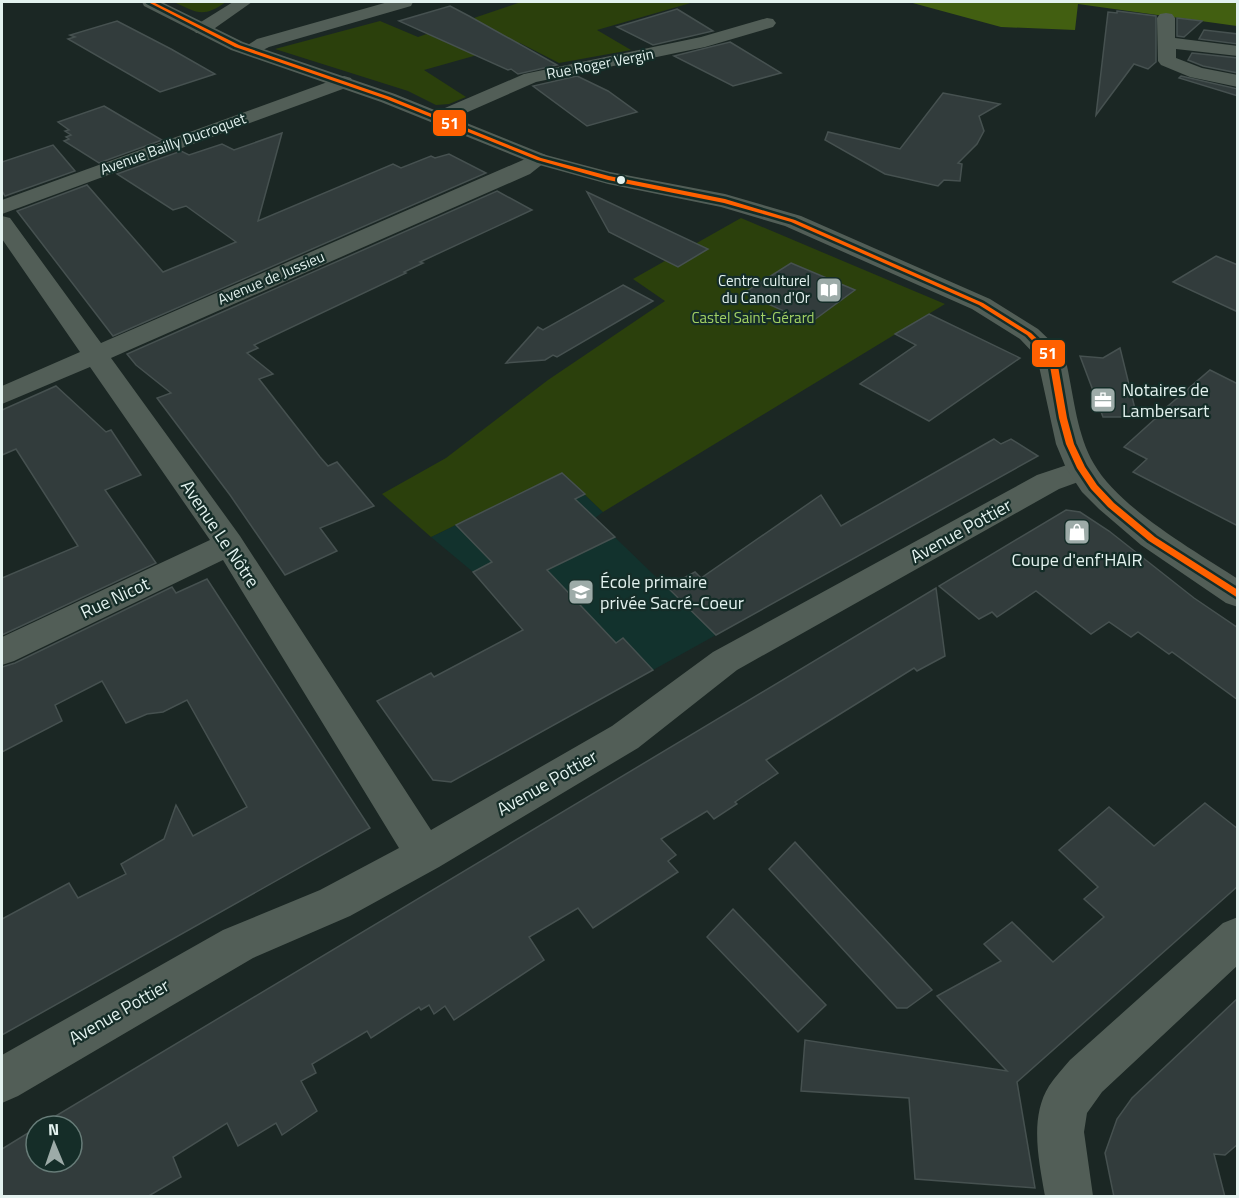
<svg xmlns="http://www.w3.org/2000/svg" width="1239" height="1198" viewBox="0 0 1239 1198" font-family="'Titillium Web',sans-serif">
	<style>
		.built { fill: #12322d }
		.green { fill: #2b400c }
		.forest { fill: #425f11 }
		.building { fill: #323c3c; stroke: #465150; stroke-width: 1.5 }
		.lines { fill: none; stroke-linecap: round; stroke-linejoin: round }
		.minor { fill: #525e57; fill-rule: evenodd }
		.tertiary { fill: #525e57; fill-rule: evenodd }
		.bus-1-casing { stroke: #152d28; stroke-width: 5 }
		.bus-1 { fill: #ff6000; fill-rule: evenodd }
		.bus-dot { fill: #e3f2ef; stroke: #152d28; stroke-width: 2 }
		.labels { text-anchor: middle; stroke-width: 4.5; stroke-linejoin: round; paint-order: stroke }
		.far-street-label { font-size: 15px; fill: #e3f2ef; stroke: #152d28 }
		.far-poi-label { font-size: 15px; fill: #e3f2ef; stroke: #152d28; text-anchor: end }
		.far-park-label { font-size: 15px; fill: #a2d164; stroke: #152d28 }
		.poi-label { font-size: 18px; fill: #e3f2ef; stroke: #152d28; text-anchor: start }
		.street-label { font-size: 18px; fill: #e3f2ef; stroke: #152d28 }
		.line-badge { stroke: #152d28; stroke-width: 2 }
		.badge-label { font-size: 16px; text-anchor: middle; font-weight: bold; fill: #fff }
	</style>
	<rect width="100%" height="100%" fill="#1b2724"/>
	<polygon class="built" points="562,473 603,512 595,518 716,635 590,705 473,572 431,537"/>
	<g class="green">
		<path d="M174,2H226C203,18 197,13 174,2Z"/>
		<polygon points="521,2 694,2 597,30 631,50 559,63 520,43 424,70 466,97 449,104 436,105 408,91 275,49 380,21 418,37"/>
		<polygon points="741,218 945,304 603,512 562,473 431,537 382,494 446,458 548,380 665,301 633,279"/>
	</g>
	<polygon class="forest" points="909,2 1237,2 1237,26 1078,4 1075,30 1001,27"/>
	<g class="building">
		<polygon points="450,6 469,16 557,65 518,74 511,69 508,70 399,21"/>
		<polygon points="677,9 713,31 653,45 617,27"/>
		<polygon points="1117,11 1156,16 1156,62 1148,69 1134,64 1096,115 1108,12 1117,13"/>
		<polygon points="1177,18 1202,21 1184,37 1177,36"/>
		<polygon points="117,21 171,49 215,74 160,92 68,39 75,37 70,35"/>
		<polygon points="1204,30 1238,34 1238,44 1199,39"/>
		<polygon points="730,42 781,73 733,86 674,56"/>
		<polygon points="1192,53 1238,58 1238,73 1203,66 1188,60"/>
		<polygon points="577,76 608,91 637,112 587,126 533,86"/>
		<polygon points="1181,76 1238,89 1238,96 1179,78"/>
		<polygon points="943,93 1000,104 979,116 984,131 977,144 958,163 962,164 960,181 944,180 938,186 885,174 825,140 828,132 900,149"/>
		<polygon points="104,106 162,140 99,163 64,141 69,139 66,137 71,135 65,131 69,130 58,122"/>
		<polygon points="282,133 258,221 393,164 401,168 431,156 435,158 449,154 486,173 113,336 17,211 87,185 163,272 236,242 186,206 173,210 117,174 181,151 189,155 222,144 234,150"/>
		<polygon points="53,145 75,171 5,196 2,191 2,162"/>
		<polygon points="497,191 532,210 420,262 423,263 404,272 406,273 254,345 258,348 247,353 273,374 259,379 320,457 328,466 337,462 374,506 320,528 337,551 285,575 230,495 157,398 171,393 136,365 127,354"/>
		<polygon points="587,192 708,249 678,267 609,232"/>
		<polygon points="1216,256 1238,265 1238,312 1173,282"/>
		<polygon points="791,263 855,290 810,323 744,293"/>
		<polygon points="623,285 653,301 557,357 553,355 545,360 506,363 538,327 543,330"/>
		<polygon points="929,314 1020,358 929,421 860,384 916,345 895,334"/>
		<polygon points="1120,348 1137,417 1103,417 1080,356 1103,358"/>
		<polygon points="1210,370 1238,384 1238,526 1133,472 1147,459 1124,447 1156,418 1154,418"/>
		<polygon points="56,386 106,432 111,430 141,475 105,490 156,563 2,635 2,578 78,546 16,449 2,455 2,410"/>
		<polygon points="994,439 1001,444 1011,439 1038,456 716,635 667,587 695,572 701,578 821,495 841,526"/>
		<polygon points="562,473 585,494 575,499 615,537 547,570 616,643 623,638 653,670 451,782 433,780 377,701 431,673 434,677 523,630 473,572 492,562 456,525"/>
		<polygon points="1066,510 1080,512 1109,531 1194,598 1238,628 1238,700 1172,652 1169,654 1138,632 1131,637 1109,622 1091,634 1036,591 997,617 992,612 979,619 939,586"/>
		<polygon points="207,579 370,828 2,1035 2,919 69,883 78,898 126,874 121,864 164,839 176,805 193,836 247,807 187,700 163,712 147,714 126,723 102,681 55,705 62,721 2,752 2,667 15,663 172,587 176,593"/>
		<polygon points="936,588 945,656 917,671 914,668 766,760 778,773 735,802 737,804 714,819 707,811 661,839 676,855 668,861 678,872 593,928 578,908 529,937 544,960 454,1020 445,1006 434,1014 429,1005 421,1010 419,1007 371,1038 367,1031 312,1064 316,1073 301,1081 317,1111 282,1135 276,1123 238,1146 227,1123 173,1157 181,1177 147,1197 2,1197 2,1149 36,1128 36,1162 72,1162 72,1126 39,1126"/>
		<polygon points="1205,803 1238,829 1238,886 1017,1082 1035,1188 915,1179 909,1098 801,1091 805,1040 1007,1071 937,996 1001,961 984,944 1012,922 1053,962 1104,917 1084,899 1098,887 1059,850 1109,807 1154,846"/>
		<polygon points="795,842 839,890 932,990 907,1008 897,1008 769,869"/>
		<polygon points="733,909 826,1005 798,1032 707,937"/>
		<polygon points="1238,998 1238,1144 1225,1155 1214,1154 1225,1197 1114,1197 1105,1153 1117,1119 1132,1098"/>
	</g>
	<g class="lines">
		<g class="minor">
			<polygon points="233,2 252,2 208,33 196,33 193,29 196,25"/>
			<polygon points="388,2 413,2 411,6 269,47 255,54 243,54 240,50 257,39"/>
			<polygon points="1166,13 1172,14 1175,18 1175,38 1238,46 1238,56 1176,49 1176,58 1202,68 1238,75 1238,87 1190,77 1161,65 1158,61 1157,18 1160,14"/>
			<polygon points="767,18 773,19 776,23 773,27 705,47 536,82 445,122 431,122 428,118 431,114 524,74 701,37"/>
			<polygon points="344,76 351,78 353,82 351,86 2,214 2,200"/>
			<polygon points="539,153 546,155 549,159 530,174 111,358 240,536 431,830 612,726 713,652 1037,475 1082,460 1092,463 1097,470 1092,477 1059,489 737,670 638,748 439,867 350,916 253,958 18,1096 2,1103 2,1055 223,930 320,890 399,848 223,560 14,661 2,665 2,637 210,540 90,367 2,404 2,386 80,352 2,239 2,216 10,218 101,343"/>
			<path d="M1238,917V965L1102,1092L1087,1113L1084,1132L1093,1196H1045C1039,1161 1029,1118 1049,1086C1055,1077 1063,1068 1070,1060L1223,923Z"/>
		</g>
		<path class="tertiary" d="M142,2H162L243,42L395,94L546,155L610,172L725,194L801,216L990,299L1038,329L1058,348L1067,366C1074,398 1077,435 1094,464C1119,508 1195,551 1238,579V607L1226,603L1141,545L1099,509L1082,492L1066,468L1056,444L1037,357L1020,339L972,309L785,226L721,207L608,184L532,163L381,102L231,50L144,6Z"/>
		<defs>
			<polygon id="bus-1" points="148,2 153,2 239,45 390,97 541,158 609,176 725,199 795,220 983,303 1031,333 1053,354 1058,366 1067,418 1074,444 1085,467 1097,485 1114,503 1155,537 1238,590 1238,598 1149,541 1108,507 1091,489 1077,468 1066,444 1059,418 1050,366 1046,355 1027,335 979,305 791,222 724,203 608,180 537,160 386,99 235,47"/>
		</defs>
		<use href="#bus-1" class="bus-1-casing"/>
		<use href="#bus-1" class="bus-1"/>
	</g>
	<defs>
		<symbol id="library-square" viewBox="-11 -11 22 22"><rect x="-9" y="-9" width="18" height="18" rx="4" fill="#9daba8" stroke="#152d28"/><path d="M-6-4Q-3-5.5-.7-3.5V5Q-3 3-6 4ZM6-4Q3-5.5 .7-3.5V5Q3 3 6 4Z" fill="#fff"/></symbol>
		<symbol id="office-square" viewBox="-11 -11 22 22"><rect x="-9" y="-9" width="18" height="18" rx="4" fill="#9daba8" stroke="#152d28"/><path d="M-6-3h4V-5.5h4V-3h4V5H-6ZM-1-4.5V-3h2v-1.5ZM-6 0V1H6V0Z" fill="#fff"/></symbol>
		<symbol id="shop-square" viewBox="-11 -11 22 22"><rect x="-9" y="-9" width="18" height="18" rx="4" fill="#9daba8" stroke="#152d28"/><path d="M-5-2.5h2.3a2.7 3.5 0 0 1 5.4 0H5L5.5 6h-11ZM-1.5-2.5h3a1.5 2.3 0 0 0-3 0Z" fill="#fff"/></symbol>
		<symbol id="school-square" viewBox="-11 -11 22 22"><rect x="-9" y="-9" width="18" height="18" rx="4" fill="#9daba8" stroke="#152d28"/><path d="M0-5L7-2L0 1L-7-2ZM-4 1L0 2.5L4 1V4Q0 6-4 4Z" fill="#fff"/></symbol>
	</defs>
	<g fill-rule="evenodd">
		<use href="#library-square" x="814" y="275" width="30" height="30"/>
		<use href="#office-square" x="1088" y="385" width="30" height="30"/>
		<use href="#shop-square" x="1062" y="517" width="30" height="30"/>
		<use href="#school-square" x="566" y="577" width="30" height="30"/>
	</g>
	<circle class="bus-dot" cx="621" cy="180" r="5"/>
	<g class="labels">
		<g class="far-street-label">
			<text transform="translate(600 64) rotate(-11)" y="5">Rue Roger Vergin</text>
			<text transform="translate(173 144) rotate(-20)" y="5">Avenue Bailly Ducroquet</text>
			<text transform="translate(271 278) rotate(-23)" y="5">Avenue de Jussieu</text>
		</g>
		<g class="far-poi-label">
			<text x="810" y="286">Centre culturel<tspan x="810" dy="17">du Canon d'Or</tspan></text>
		</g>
		<g class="far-park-label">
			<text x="753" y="323">Castel Saint-Gérard</text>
		</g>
		<g class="poi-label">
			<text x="1122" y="396">Notaires de<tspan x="1122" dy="21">Lambersart</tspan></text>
			<text x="1077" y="566" text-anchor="middle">Coupe d'enf'HAIR</text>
			<text x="600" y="588">École primaire<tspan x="600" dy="21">privée Sacré-Coeur</tspan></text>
		</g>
		<g class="street-label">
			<text transform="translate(961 531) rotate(-29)" y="6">Avenue Pottier</text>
			<text transform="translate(220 534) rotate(56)" y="6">Avenue Le Nôtre</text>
			<text transform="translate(115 598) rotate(-25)" y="6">Rue Nicot</text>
			<text transform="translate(547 783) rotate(-30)" y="6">Avenue Pottier</text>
			<text transform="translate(119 1012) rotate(-30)" y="6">Avenue Pottier</text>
		</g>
	</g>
	<g class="line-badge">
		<rect x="432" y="109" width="35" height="28" rx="6" fill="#ff6000"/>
		<rect x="1031" y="339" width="35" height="29" rx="6" fill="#ff6000"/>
	</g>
	<g class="badge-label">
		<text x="450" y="129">51</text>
		<text x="1048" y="359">51</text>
	</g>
	<rect width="1239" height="1198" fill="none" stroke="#e3f2ef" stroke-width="6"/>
	<g transform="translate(54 1144) rotate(358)"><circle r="28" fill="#152d28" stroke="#677c78" stroke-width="1.5"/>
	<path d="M0-4.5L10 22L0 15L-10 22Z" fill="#9daba8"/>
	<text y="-9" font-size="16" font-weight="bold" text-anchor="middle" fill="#e3f2ef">N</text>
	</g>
</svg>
